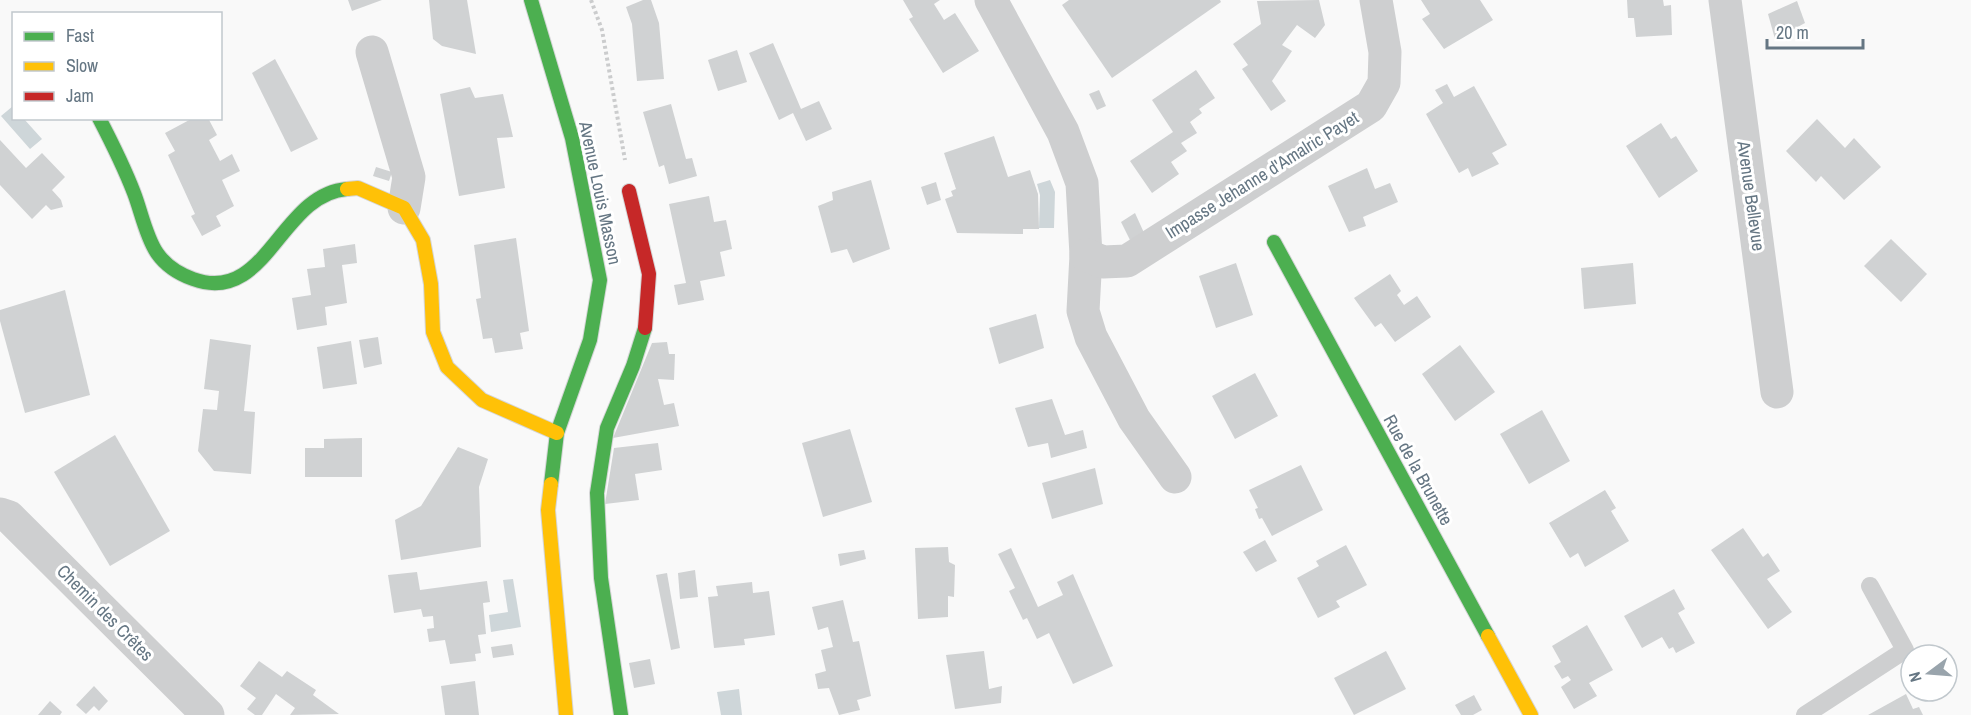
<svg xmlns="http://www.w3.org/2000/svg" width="1971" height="715" viewBox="0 0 1971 715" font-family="'Archivo Narrow',sans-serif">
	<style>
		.water { fill: #ced6d9 }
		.building { fill: #d0d2d3 }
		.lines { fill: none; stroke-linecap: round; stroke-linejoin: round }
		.fast-casing { stroke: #d5d6d7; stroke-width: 16 }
		.slow-casing { stroke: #d5d6d7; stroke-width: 16 }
		.jam-casing { stroke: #d5d6d7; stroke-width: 16 }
		.path { stroke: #cbcccd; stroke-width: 4; stroke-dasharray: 3 3; stroke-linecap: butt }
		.lane { stroke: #cecfd0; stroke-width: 18 }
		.street { stroke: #cecfd0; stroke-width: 33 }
		.fast { stroke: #4caf50; stroke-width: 14 }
		.slow { stroke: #ffc107; stroke-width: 14 }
		.jam { stroke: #c62828; stroke-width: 14 }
		.labels { text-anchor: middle; stroke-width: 6; stroke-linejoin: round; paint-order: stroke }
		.street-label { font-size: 18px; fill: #657683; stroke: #fff }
	</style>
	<rect width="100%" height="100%" fill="#f9f9f9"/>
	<g class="water">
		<polygon points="13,106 14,118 24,119 42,139 30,149 1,116"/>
		<polygon points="1050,180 1055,192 1054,228 1039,228 1040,195 1037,184"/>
		<polygon points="513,579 521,627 491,632 489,615 508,612 503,580"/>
		<polygon points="739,689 742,715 721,715 717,692"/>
	</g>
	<g class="building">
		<polygon points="348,0 382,0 352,11"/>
		<polygon points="429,0 467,0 476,54 442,46 433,39"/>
		<polygon points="643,0 651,0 659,23 664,79 637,81 632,24 626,7"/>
		<polygon points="903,0 940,0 934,4 944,20 955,13 979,51 943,73 909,19 913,17"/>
		<polygon points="1069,0 1220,0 1221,2 1112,78 1062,5"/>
		<polygon points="1319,0 1325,25 1315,38 1297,25 1282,45 1292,51 1272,81 1286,101 1271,111 1242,69 1248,65 1233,44 1261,24 1257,1"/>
		<polygon points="1421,0 1480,0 1493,20 1444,49 1422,19 1430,14"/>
		<polygon points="1627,0 1663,0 1664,6 1671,5 1672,35 1636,37 1634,18 1628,18"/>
		<polygon points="1797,1 1805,23 1775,39 1768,14"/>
		<polygon points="773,43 801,109 819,101 832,129 806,141 793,113 779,120 749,53"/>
		<polygon points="737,50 747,82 718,91 708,60"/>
		<polygon points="275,59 318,139 291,152 252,73"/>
		<polygon points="1196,70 1215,98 1199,109 1202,113 1190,122 1197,133 1181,143 1187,151 1171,162 1179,174 1152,193 1130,161 1173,132 1152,100"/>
		<polygon points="1447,84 1454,97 1474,86 1507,145 1492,153 1499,164 1472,177 1468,168 1459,173 1426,114 1443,103 1435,90"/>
		<polygon points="470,87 475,98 503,94 513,137 497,138 505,188 459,196 440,94"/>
		<polygon points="1099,90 1106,106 1097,110 1089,94"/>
		<polygon points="671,104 686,159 692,158 697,176 669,184 664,165 659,167 643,112"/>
		<polygon points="193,118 208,118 217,135 209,140 220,161 232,154 240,171 222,180 234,206 216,216 221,226 202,236 191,216 195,214 168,155 175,151 165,133"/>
		<polygon points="1817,119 1845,148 1854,138 1881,167 1844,200 1821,176 1816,182 1786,151"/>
		<polygon points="1661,123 1671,139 1676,136 1698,171 1659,198 1626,146"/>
		<polygon points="994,136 1008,177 1030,170 1038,194 1039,229 1023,229 1023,234 957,233 945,199 953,196 951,191 956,189 944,153"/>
		<polygon points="0,140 26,168 42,153 65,177 52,190 61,200 63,207 51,210 46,205 32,219 0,185"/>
		<polygon points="376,167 392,172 389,181 373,176"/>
		<polygon points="1367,168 1375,189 1390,183 1398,202 1363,217 1366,226 1349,232 1328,186"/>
		<polygon points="871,180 890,249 853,263 847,249 831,253 818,206 833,200 832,192"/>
		<polygon points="936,182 941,200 927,205 921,187"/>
		<polygon points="709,196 714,222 726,220 729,234 732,249 720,252 725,276 700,281 704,300 678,305 674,285 686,283 669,204"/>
		<polygon points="1135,213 1145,235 1130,240 1121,222"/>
		<polygon points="516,238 529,331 520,333 523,349 495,353 492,338 483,339 476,299 481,298 474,245"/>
		<polygon points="1891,239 1927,274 1901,302 1864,266"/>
		<polygon points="355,244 357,263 342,265 347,303 325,307 327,325 297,330 292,298 311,295 307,269 325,267 323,249"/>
		<polygon points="1236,263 1253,315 1216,328 1199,276"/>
		<polygon points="1633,263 1636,304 1584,309 1581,268"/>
		<polygon points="1390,274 1401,291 1397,295 1404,305 1417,296 1431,317 1395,342 1381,323 1375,327 1354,298"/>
		<polygon points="65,290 90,395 25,413 0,321 0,310"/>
		<polygon points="1036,314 1044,348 999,364 989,328"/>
		<polygon points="378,337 382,364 364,368 359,340"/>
		<polygon points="210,339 251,345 244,411 255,412 251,474 214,471 198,451 203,409 217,410 219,391 204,389"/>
		<polygon points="351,341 357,384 323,389 317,347"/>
		<polygon points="667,342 669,354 675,354 674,380 658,379 664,405 674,403 679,426 613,438 652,343"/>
		<polygon points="1460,345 1495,392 1455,421 1422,374"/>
		<polygon points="1255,373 1278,416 1235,439 1212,396"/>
		<polygon points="1052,399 1065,435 1083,430 1087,448 1051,458 1048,443 1028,447 1015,408"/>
		<polygon points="1542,410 1570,461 1529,484 1500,434"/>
		<polygon points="850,429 872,502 823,517 802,443"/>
		<polygon points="115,435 170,531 110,566 54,472"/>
		<polygon points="362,438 362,477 305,477 305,448 324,448 324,439"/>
		<polygon points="658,443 662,470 635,474 639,500 605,504 614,448"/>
		<polygon points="458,447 488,459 479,487 481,547 401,560 395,520 421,506"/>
		<polygon points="1301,465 1323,510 1272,536 1262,518 1259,519 1255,509 1258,508 1249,490"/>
		<polygon points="1095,468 1103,504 1052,519 1042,483"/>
		<polygon points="1605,490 1616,508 1611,511 1629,541 1585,567 1578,553 1570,558 1549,523"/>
		<polygon points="1743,528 1763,557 1768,553 1780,571 1767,579 1792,612 1768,629 1711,550"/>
		<polygon points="1265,540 1277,561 1256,572 1243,552"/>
		<polygon points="1346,545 1367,585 1336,601 1340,607 1318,618 1297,578 1319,566 1316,561"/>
		<polygon points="948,547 949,562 955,565 954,597 948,596 948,617 918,619 915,548"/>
		<polygon points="1011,548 1038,607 1063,595 1057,582 1073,574 1113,666 1073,684 1049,633 1037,639 1027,618 1023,620 1009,591 1015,588 998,554"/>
		<polygon points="864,550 866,559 840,566 838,554"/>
		<polygon points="695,570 698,597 680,599 678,573"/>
		<polygon points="417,572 420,590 487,581 490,602 483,603 486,634 478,635 481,653 475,654 476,661 450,664 445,640 429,642 427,629 434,628 433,616 423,617 421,609 394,613 388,575"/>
		<polygon points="667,573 680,648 671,650 656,575"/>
		<polygon points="752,582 753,593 769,591 775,635 744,639 745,645 714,648 708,597 718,596 716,586"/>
		<polygon points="1674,589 1685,609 1678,613 1695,643 1676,653 1673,647 1669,649 1662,637 1642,648 1624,616"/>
		<polygon points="843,600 853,642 859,641 871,696 857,700 860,710 839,715 829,688 818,689 815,674 826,671 821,650 833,647 828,627 818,630 812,607"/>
		<polygon points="1587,625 1613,670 1589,683 1597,696 1574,709 1561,687 1571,680 1568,676 1562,679 1554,666 1561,662 1552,646"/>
		<polygon points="512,644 514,655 493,658 491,647"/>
		<polygon points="984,651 989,689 1002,686 1001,703 955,709 946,655"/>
		<polygon points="1386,651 1406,689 1354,715 1334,678"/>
		<polygon points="650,659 655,684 634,688 629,663"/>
		<polygon points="259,661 282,677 287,671 316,690 313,695 339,714 290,715 295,708 276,694 262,715 255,715 247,709 256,698 240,686"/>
		<polygon points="475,681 479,715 445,715 441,686"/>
		<polygon points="94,686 108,701 99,711 94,706 86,714 76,705"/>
		<polygon points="1906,694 1913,709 1919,707 1923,715 1868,715"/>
		<polygon points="1474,695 1482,710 1473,715 1461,715 1455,705"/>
		<polygon points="50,701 62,712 60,715 38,715"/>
	</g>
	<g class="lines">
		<defs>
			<g id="fast">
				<polyline points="531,0 572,138 600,280 590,340 557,433 551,484"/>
				<path d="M99,118C112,143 124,167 134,193C141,211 146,237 157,253C166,266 179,274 193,279C267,306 280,194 347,189"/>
				<polyline points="1274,242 1488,636"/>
				<polyline points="621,715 601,578 597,493 607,428 633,366 645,328"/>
			</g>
			<g id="slow">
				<polyline points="347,189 358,188 404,208 423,240 431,284 433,332 447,367 482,400 557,433"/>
				<polyline points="551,484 548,510 566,715"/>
				<polyline points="1488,636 1531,715"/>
			</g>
			<polyline id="jam" points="629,191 649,274 645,328"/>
		</defs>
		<use href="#fast" class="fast-casing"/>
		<use href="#slow" class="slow-casing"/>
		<use href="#jam" class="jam-casing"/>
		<polyline class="path" points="591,0 602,30 625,160"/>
		<polyline class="lane" points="1805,715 1905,650 1870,586"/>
		<g class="street">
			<polyline points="991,0 1063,132 1082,183 1086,255 1083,311 1091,337 1134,419 1175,477"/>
			<polyline points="1725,0 1777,392"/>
			<polyline points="372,52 409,177 404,208"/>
			<polyline points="1086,255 1103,262 1127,261 1371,106 1384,83 1385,52 1376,0"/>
			<polyline points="0,514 9,517 208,715"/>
		</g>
		<use href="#fast" class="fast"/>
		<use href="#slow" class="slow"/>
		<use href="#jam" class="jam"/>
	</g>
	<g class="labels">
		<g class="street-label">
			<text transform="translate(1262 175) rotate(-32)" y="6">Impasse Jehanne d'Amalric Payet</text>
			<text transform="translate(600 193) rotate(78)" y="6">Avenue Louis Masson</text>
			<text transform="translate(1751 196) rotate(82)" y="6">Avenue Bellevue</text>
			<text transform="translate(1418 470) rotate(61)" y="6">Rue de la Brunette</text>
			<text transform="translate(105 613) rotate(45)" y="6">Chemin des Crêtes</text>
		</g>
	</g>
	<rect x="12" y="12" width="210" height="108" fill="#ffffff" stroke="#c1c8cd" stroke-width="1.5"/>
	<rect x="24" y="32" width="30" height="9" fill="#4caf50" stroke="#c1c8cd" stroke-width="1.5"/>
	<text x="66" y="42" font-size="18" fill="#657683">Fast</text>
	<rect x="24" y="62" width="30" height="9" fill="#ffc107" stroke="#c1c8cd" stroke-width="1.5"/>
	<text x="66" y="72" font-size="18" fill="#657683">Slow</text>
	<rect x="24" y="92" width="30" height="9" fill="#c62828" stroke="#c1c8cd" stroke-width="1.5"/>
	<text x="66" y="102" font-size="18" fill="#657683">Jam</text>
	<g transform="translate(1929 673) rotate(254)"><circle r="28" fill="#ffffff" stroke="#c1c8cd" stroke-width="1.5"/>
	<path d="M0-4.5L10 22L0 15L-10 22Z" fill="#99a4ac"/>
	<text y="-9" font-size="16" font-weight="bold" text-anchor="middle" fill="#657683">N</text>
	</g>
	<path d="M1767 39v9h96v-9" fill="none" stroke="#657683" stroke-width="3"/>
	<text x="1776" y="39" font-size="18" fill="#657683" stroke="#ffffff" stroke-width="4.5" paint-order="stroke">20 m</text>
</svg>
